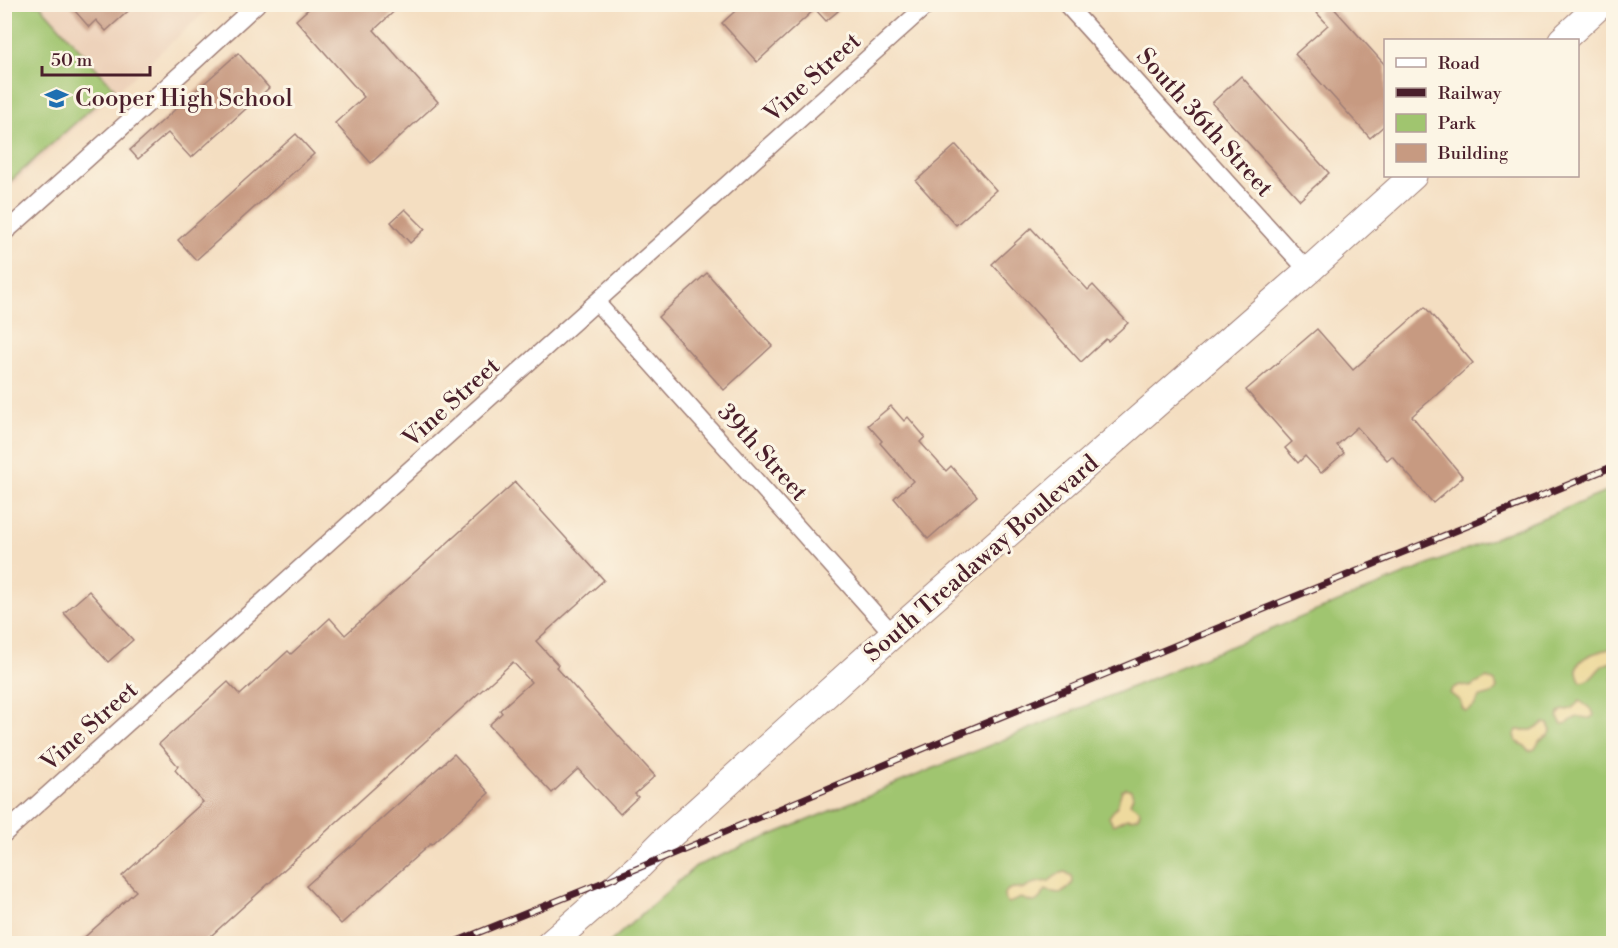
<svg xmlns="http://www.w3.org/2000/svg" width="1618" height="948" viewBox="0 0 1618 948" font-family="'Libre Bodoni',serif">
	<style>
		.built { fill: #edd1b9 }
		.green { fill: #a0c56f; stroke: #75724d; stroke-width: 1.5 }
		.sand { fill: #eeda9e; stroke: #9c7c64; stroke-width: 1.5 }
		.building { fill: #c79a81 }
		.lines { fill: none; stroke-linecap: round; stroke-linejoin: round }
		.minor-casing { stroke: #9f7e76; stroke-width: 19 }
		.primary-casing { stroke: #9f7e76; stroke-width: 29 }
		.minor { stroke: #fff; stroke-width: 16 }
		.primary { stroke: #fff; stroke-width: 27 }
		.rail-casing { stroke: #4a1f2b; stroke-width: 7 }
		.rail { stroke: #fcf5e5; stroke-width: 4.5; stroke-dasharray: 14; stroke-linecap: butt }
		.labels { text-anchor: middle; stroke-width: 6; stroke-linejoin: round; paint-order: stroke }
		.street-label { font-size: 24px; fill: #4a1f2b; stroke: #fcf5e5 }
		.poi-label { font-size: 24px; fill: #4a1f2b; stroke: #fcf5e5; text-anchor: start }
	</style>
	<rect width="100%" height="100%" fill="#fcf5e5"/>
	<filter id="ink" filterUnits="userSpaceOnUse"><feTurbulence type="fractalNoise" baseFrequency=".0167" numOctaves="2"/><feDisplacementMap in="SourceGraphic" scale="12" xChannelSelector="R" yChannelSelector="G"/><feConvolveMatrix kernelMatrix="1 2 1 2 8 2 1 2 1" color-interpolation-filters="sRGB"/></filter>
	<filter id="wash" filterUnits="userSpaceOnUse"><feTurbulence type="fractalNoise" baseFrequency=".008" numOctaves="4" result="noise"/><feDisplacementMap in="SourceGraphic" scale="24" xChannelSelector="R" yChannelSelector="G"/><feGaussianBlur stdDeviation="1.35" result="paint"/><feColorMatrix in="noise" values="0 0 0 0 0 0 0 0 0 0 0 0 0 0 0 0 0 1.4 0 .05"/><feComposite in="paint" operator="in"/></filter>
	<g filter="url(#wash)">
		<rect width="100%" height="100%" fill="#f4dec1"/>
		<polygon class="built" points="5,5 213,5 5,192"/>
		<g class="green">
			<polygon points="5,4 40,5 114,88 5,186"/>
			<polygon points="1613,489 1613,943 608,944 696,866"/>
		</g>
		<g class="sand">
			<path d="M1613,648V661C1609,663 1604,664 1600,668C1594,674 1591,682 1581,682C1566,658 1596,652 1613,648Z"/>
			<path d="M1487,678L1495,682L1497,688C1492,697 1486,694 1479,698C1475,705 1473,709 1466,711L1463,709L1460,701L1450,693L1453,688L1460,685L1470,687Z"/>
			<path d="M1580,701L1592,710L1594,715C1588,721 1588,717 1580,717C1573,716 1571,724 1562,724C1558,719 1557,716 1561,711L1571,709Z"/>
			<polygon points="1544,723 1548,724 1551,731 1549,735 1540,740 1535,749 1529,751 1525,746 1516,741 1514,735 1517,730 1532,730"/>
			<polygon points="1126,788 1131,790 1133,796 1130,803 1139,809 1140,812 1138,817 1132,819 1127,818 1113,825 1109,817 1117,806 1122,790"/>
			<path d="M1065,872L1072,876L1073,882C1066,894 1058,895 1046,890C1036,903 1038,905 1021,898L1009,903L1005,900L1004,894L1008,890L1013,888L1024,889L1035,883L1049,881L1058,874Z"/>
		</g>
		<g id="blocks">
			<g class="building">
				<polygon points="69,4 136,4 106,31 96,20 89,27"/>
				<polygon points="314,4 402,4 374,30 438,102 371,163 335,123 364,97 296,20"/>
				<polygon points="743,4 833,4 838,11 826,21 815,9 757,62 722,23"/>
				<polygon points="1327,4 1330,4 1386,66 1386,124 1370,138 1295,54 1328,25 1317,13"/>
				<polygon points="238,53 269,88 191,158 168,133 138,159 130,150"/>
				<polygon points="1241,76 1329,173 1300,200 1212,103"/>
				<polygon points="296,134 314,154 196,260 178,240"/>
				<polygon points="956,145 996,190 956,225 916,181"/>
				<polygon points="405,209 425,229 410,243 391,222"/>
				<polygon points="1031,228 1088,290 1093,285 1128,323 1108,341 1106,339 1081,362 992,264"/>
				<polygon points="707,273 772,346 724,390 658,317"/>
				<polygon points="1425,307 1473,363 1412,416 1463,477 1433,503 1392,456 1387,460 1357,427 1337,445 1344,453 1321,473 1305,456 1298,463 1285,448 1292,442 1246,390 1317,329 1353,370"/>
				<polygon points="891,406 904,421 908,417 925,437 920,442 946,471 951,466 977,496 928,539 894,498 913,481 880,443 882,441 868,425"/>
				<polygon points="515,482 604,580 536,641 558,665 556,667 655,776 635,794 638,797 620,814 578,769 552,793 489,725 502,713 500,710 531,682 513,662 202,944 77,944 136,891 122,876 203,802 175,770 178,766 159,744 228,682 240,695 288,651 291,654 330,618 345,635"/>
				<polygon points="89,591 133,640 108,662 64,613"/>
				<polygon points="454,754 489,793 431,845 430,844 341,924 306,886"/>
			</g>
		</g>
	</g>
	<g filter="url(#ink)">
		<use href="#blocks" fill-opacity="0" stroke="#9f7e76" stroke-width="1.5"/>
		<g class="lines">
			<defs>
				<g id="minor">
					<polyline points="1066,4 1308,271"/>
					<path d="M4,233C89,158 173,81 257,4"/>
					<polyline points="597,303 893,634"/>
					<polyline points="4,834 928,4"/>
				</g>
				<g id="primary">
					<polyline points="1562,40 1601,4"/>
					<polyline points="550,944 636,869 665,840 893,634 1308,271 1413,176"/>
				</g>
			</defs>
			<use href="#minor" class="minor-casing"/>
			<use href="#primary" class="primary-casing"/>
			<use href="#minor" class="minor"/>
			<use href="#primary" class="primary"/>
			<defs>
				<polyline id="rail" points="450,944 636,869 944,740 1614,466"/>
			</defs>
			<use href="#rail" class="rail-casing"/>
			<use href="#rail" class="rail"/>
		</g>
	</g>
	<defs>
		<symbol id="school-bare" viewBox="-9 -9 18 18"><path d="M0-5L7-2L0 1L-7-2ZM-4 1L0 2.5L4 1V4Q0 6-4 4Z" fill="#1f6fb2" stroke="#fcf5e5" stroke-width="2.5" paint-order="stroke"/></symbol>
	</defs>
	<g fill-rule="evenodd">
		<use href="#school-bare" x="40" y="82" width="33" height="33"/>
	</g>
	<g class="labels">
		<g class="street-label">
			<text transform="translate(812 77) rotate(-42)" y="8">Vine Street</text>
			<text transform="translate(1205 122) rotate(48)" y="8">South 36th Street</text>
			<text transform="translate(451 402) rotate(-42)" y="8">Vine Street</text>
			<text transform="translate(763 452) rotate(48)" y="8">39th Street</text>
			<text transform="translate(981 558) rotate(-41)" y="8">South Treadaway Boulevard</text>
			<text transform="translate(89 726) rotate(-42)" y="8">Vine Street</text>
		</g>
		<g class="poi-label">
			<text x="75" y="106">Cooper High School</text>
		</g>
	</g>
	<rect width="1618" height="948" fill="none" stroke="#fcf5e5" stroke-width="24"/>
	<rect x="1384" y="39" width="195" height="138" fill="#fcf5e5" stroke="#b59f9b" stroke-width="1.5"/>
	<rect x="1396" y="58" width="30" height="9" fill="#ffffff" stroke="#b59f9b" stroke-width="1.5"/>
	<text x="1438" y="69" font-size="18" fill="#4a1f2b">Road</text>
	<rect x="1396" y="88" width="30" height="9" fill="#4a1f2b" stroke="#b59f9b" stroke-width="1.5"/>
	<text x="1438" y="99" font-size="18" fill="#4a1f2b">Railway</text>
	<rect x="1396" y="114" width="30" height="18" fill="#a0c56f" stroke="#b59f9b" stroke-width="1.5"/>
	<text x="1438" y="129" font-size="18" fill="#4a1f2b">Park</text>
	<rect x="1396" y="144" width="30" height="18" fill="#c79a81" stroke="#b59f9b" stroke-width="1.5"/>
	<text x="1438" y="159" font-size="18" fill="#4a1f2b">Building</text>
	<path d="M42 66v9h108v-9" fill="none" stroke="#4a1f2b" stroke-width="3"/>
	<text x="51" y="66" font-size="18" fill="#4a1f2b" stroke="#fcf5e5" stroke-width="4.5" paint-order="stroke">50 m</text>
</svg>
